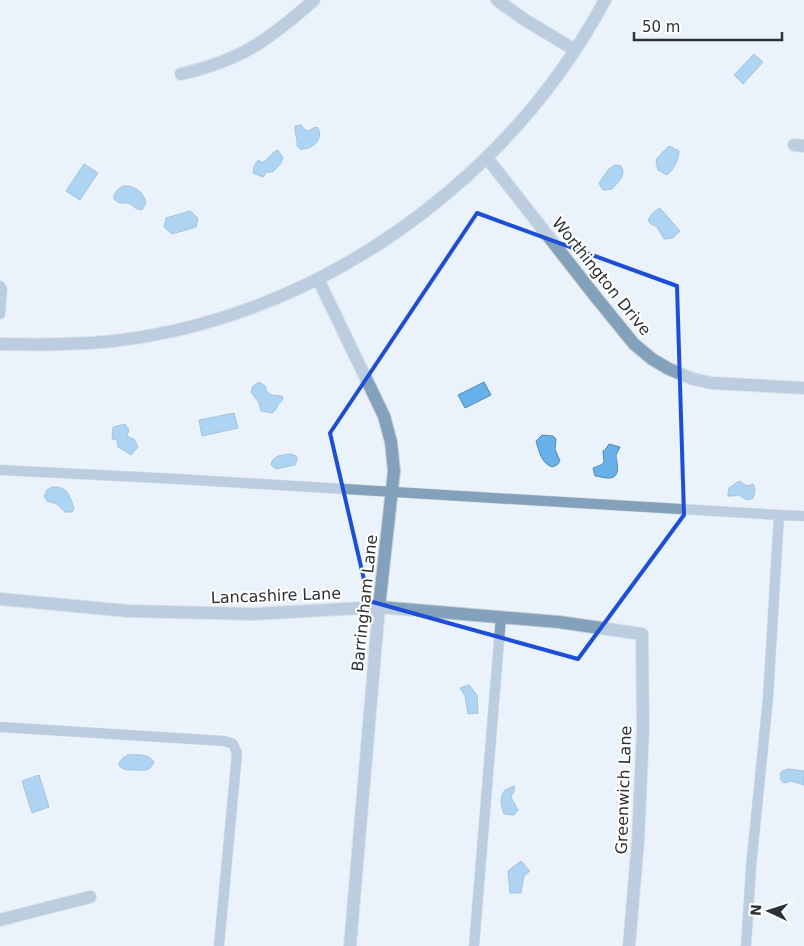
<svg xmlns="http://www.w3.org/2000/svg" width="804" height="946" font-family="'DejaVu Sans',sans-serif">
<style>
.water{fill:#67b0ea;stroke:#568ab3}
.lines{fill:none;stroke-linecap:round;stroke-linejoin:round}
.lane-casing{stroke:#c8d0d7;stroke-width:11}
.street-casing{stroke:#c8d0d7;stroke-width:14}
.lane{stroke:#83a1bb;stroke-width:10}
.street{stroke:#83a1bb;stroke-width:12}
.marked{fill:none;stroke:#1d4ed8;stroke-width:4;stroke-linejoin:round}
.labels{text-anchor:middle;stroke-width:4;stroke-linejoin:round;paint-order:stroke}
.street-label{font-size:16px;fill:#2d3134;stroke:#fff}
</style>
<rect width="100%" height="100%" fill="#eaf3fb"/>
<path class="water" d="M754 54 763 62 743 84 734 75Z
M301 125 305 130 309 131 315 127 318 128C324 140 312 150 300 149L297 146C298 138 294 134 295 126Z
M669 146 679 151C679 159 674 170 667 175L658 170 656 163 657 158Z
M278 150 283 158 281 163 273 172H267L263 177 253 173 254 166 258 160 261 162H264L274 152Z
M84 164 98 173 80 200 66 191Z
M614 165H617L621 166C627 175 618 182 612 189L605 190 602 189 599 183 608 170Z
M123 186C134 185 144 192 146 203L142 210C132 209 134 204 127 203 122 202 122 205 118 202 109 198 117 189 123 186Z
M660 208 680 231 673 238 664 239 657 227 651 224 648 220C651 215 654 211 660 208Z
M190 211 198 218 196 227 172 234 164 227 166 218Z
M259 382 265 386 267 392 271 395 282 396 283 399C281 402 279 403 278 405 276 409 276 410 272 413L261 411 259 403 251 392 253 386Z
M484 382 491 395 465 408 458 395Z
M234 413 238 428 202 436 199 420Z
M125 424 129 430 127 435 129 437 134 439 138 447 131 455 118 447 117 440 112 439 113 427Z
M542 435 553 436 556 439 555 449 560 461 557 465 552 467C541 463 539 451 536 441Z
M609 444 620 447C619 450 617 452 616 455 616 461 623 479 607 478 603 478 599 476 595 476L593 468 601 465 604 462 603 451 605 450Z
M291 454 296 456 297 460 295 465 276 469 271 465C272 455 283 455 291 454Z
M739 481 747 486 753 484C756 488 755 494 753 498 747 502 743 498 739 495L733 496H728V493L729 488Z
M52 487C68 486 69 495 74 508L72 512H65L57 504 47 501 44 496 47 490Z
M469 685 477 695 478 713 468 714 465 696 460 688Z
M128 755C138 755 148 753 154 762 149 772 145 770 136 770 132 769 128 771 124 769 113 765 122 758 128 755Z
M788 769 804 771V785L791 781 785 783C780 782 780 777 781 772Z
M39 775 49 807 32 813 22 781Z
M514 786C515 790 514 793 511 796L512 799 518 810 514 815 504 814C501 806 499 797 505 790Z
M521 861 530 871 524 876 521 893H510L508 871Z"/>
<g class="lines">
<g class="lane-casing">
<path id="lane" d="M0 286 2 289 0 314
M0 470 178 479 779 515
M0 727 224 741 233 744 237 753 219 946
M474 946 501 617
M746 946 751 867 768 698 779 515 804 516"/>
</g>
<g class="street-casing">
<path id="street" d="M497 0 525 20 575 50
M181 74C207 68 234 59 256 45 277 32 296 16 314 0
M794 145 804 146
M487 158 595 296 634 344 652 359 669 369 693 379 712 383 804 388
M318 279 384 416 391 442 394 471 379 607 350 946
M0 344C20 344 40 345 61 344 98 344 137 339 173 331 355 290 517 164 605 0
M0 599 128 611 253 614 379 607 559 622 642 634 643 729 638 841 629 946
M0 920 90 897"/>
</g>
<use href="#lane" class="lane"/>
<use href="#street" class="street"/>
</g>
<path d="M0 0H804V946H0ZM477 213 677 286 684 515 578 659 369 601 330 433Z" fill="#eaf3fb" fill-opacity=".55" fill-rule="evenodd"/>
<path class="marked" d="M477 213 677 286 684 515 578 659 369 601 330 433Z"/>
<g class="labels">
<g class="street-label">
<text transform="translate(602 276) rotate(51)" y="6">Worthington Drive</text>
<text transform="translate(276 595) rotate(-2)" y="6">Lancashire Lane</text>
<text transform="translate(364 603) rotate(-84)" y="6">Barringham Lane</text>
<text transform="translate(623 790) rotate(-88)" y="6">Greenwich Lane</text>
</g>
</g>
<g transform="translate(769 911) rotate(274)" stroke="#ffffff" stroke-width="4" paint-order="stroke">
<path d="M0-4L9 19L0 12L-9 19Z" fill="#2d3134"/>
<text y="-8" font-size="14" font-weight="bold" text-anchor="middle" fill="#2d3134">N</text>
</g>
<path d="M634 32v8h148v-8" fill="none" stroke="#2d3134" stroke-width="2.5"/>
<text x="642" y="32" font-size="15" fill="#2d3134" stroke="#ffffff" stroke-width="4" paint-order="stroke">50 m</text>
</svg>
